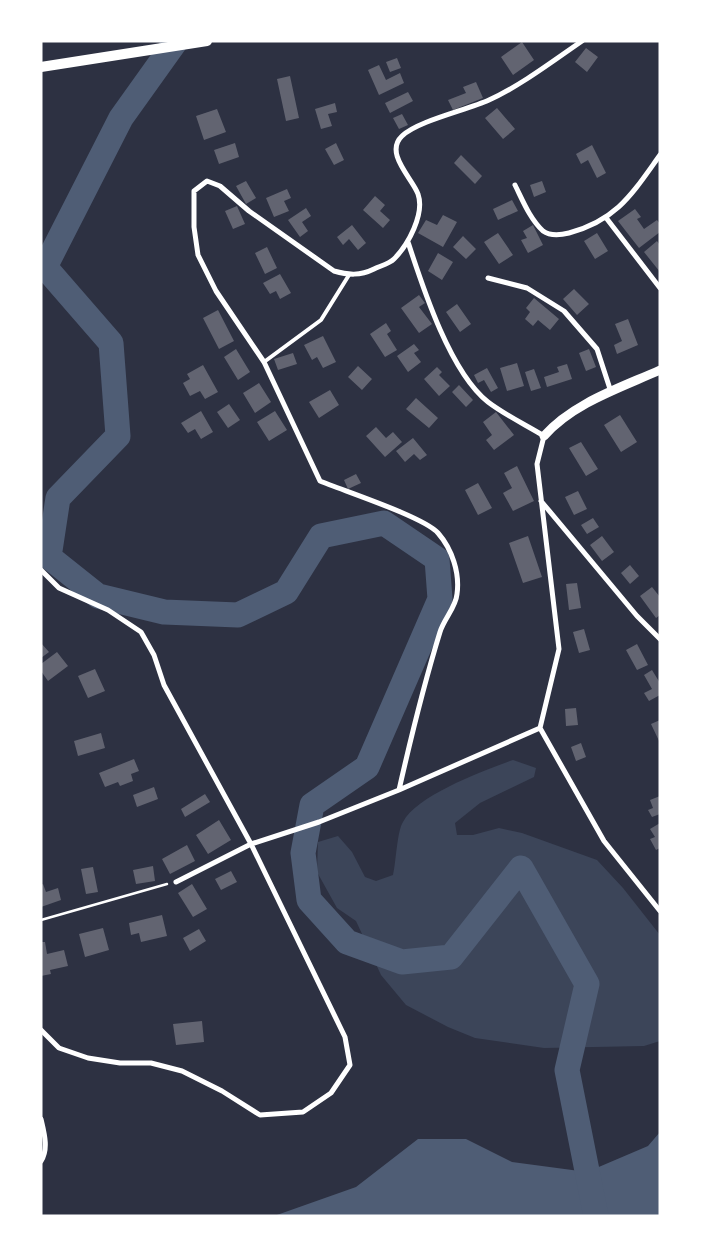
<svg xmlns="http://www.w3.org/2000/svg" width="701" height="1257" font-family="Merriweather,serif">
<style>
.green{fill:#3c4559}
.water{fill:#4f5d75}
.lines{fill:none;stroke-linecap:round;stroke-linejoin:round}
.river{stroke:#4f5d75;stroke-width:25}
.building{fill:#626471}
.path{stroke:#fff;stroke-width:2.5}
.service{stroke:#fff;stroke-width:4}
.minor{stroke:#fff;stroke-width:5}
.tertiary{stroke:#fff;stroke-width:9}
.secondary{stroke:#fff;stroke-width:10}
</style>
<rect width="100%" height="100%" fill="#2d3142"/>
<path class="green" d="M513 760 536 768 534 777 480 803 455 823 457 835H473L499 828 522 833 597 860 623 888 660 935V1041L644 1046 544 1048 475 1038 448 1027 406 1005 381 975 356 921 337 908 317 872 318 842 338 836 352 852 365 877 376 881 393 875C396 863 397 831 403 822 417 795 485 770 513 760Z"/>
<path class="water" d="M660 1132V1216H274L356 1187 418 1139H466L512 1162 587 1172 648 1146Z"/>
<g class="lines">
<path class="river" d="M176 41 121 118 45 267 111 343 118 436 58 498 49 557 98 596 164 612 238 615 286 592 321 536 384 523 437 559 440 599 367 767 312 805 303 853 309 900 347 942 402 962 451 957 521 868 587 984 567 1070 596 1216"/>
</g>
<path class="building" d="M522 42 534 60 513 75 501 57Z
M586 48 598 57 587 72 575 62Z
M397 58 401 68 390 72 386 62Z
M379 65 386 80 400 73 404 83 379 95 368 70Z
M290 76 299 118 286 121 277 79Z
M476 82 483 98 453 110 448 100 466 93 463 87Z
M408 92 413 101 390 113 385 103Z
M335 103 337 112 328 114 332 126 321 129 315 109Z
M497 108 515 129 503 139 485 118Z
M217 109 226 132 204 140 196 116Z
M402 114 408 125 399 129 393 118Z
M235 143 239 157 219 164 214 150Z
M336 143 344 160 334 165 325 149Z
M592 145 606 173 597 178 588 160 581 164 576 154Z
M461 155 482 176 475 184 454 163Z
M246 181 256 198 246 204 236 186Z
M542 181 546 192 534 197 530 185Z
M287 189 291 198 284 201 289 211 274 217 266 198Z
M375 196 385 205 380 211 390 220 383 228 363 210Z
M512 200 518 211 498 220 493 209Z
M237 206 245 224 233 229 225 211Z
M306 208 311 216 302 222 308 231 300 237 288 220Z
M635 209 641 217 637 219 644 229 657 220 660 224V232L639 248 618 221Z
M443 215 457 222 443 247 418 233 426 220 437 225Z
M352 225 366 243 358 250 349 239 343 245 337 237Z
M533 225 543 245 528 253 521 240 527 238 523 231Z
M498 233 513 255 499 264 484 242Z
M597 233 608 251 595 259 584 241Z
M463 236 476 249 466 259 453 247Z
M657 241 660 245V272L644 252Z
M267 247 277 268 265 274 255 253Z
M438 253 453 262 442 280 428 271Z
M280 274 291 293 280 299 276 291 270 294 263 283Z
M574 289 589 304 577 315 563 299Z
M419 295 425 303 419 307 432 324 419 333 401 308Z
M534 298 559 319 550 330 538 320 533 326 525 319 530 312 526 308Z
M457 304 471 324 460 332 446 312Z
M218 310 234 341 219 349 203 318Z
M628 319 638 345 617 354 614 345 622 341 615 324Z
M386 323 391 331 387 334 397 350 385 357 370 334Z
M323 336 336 362 323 368 317 357 312 360 304 345Z
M414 344 419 350 414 353 421 362 408 372 397 356Z
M236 349 250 372 238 380 224 357Z
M589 349 596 367 586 371 579 353Z
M293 353 297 364 278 370 274 359Z
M517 363 524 386 507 391 500 368Z
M567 364 572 379 547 387 544 377 559 372 557 367Z
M203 365 218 392 205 399 200 391 190 396 183 383 190 379 187 374Z
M358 366 372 379 362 390 348 377Z
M437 367 442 372 439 375 450 386 439 396 424 379Z
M487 368 498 388 491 392 484 380 478 383 474 375Z
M534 369 541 388 531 391 525 372Z
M259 383 271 402 255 413 243 393Z
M459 385 473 400 466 407 452 392Z
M330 390 339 405 319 418 309 402Z
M416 398 438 418 429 428 406 409Z
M229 404 240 420 228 428 217 412Z
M201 411 213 432 201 439 195 429 188 433 181 423Z
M275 411 287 430 269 441 257 422Z
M496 412 514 435 494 450 486 440 492 435 483 422Z
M620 415 637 442 621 452 604 425Z
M376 427 386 438 393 432 402 442 385 457 366 436Z
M413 438 427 455 420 460 414 454 405 462 396 451Z
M581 442 598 469 586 476 569 448Z
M517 466 534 501 513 511 503 493 512 488 504 473Z
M356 474 361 483 348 489 344 480Z
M478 483 492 508 478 515 465 490Z
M578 491 587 509 574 515 565 497Z
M593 518 599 527 587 534 581 525Z
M528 536 542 577 523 583 509 543Z
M602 536 614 552 602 561 590 545Z
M630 565 639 576 630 584 621 573Z
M577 583 581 608 569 610 566 584Z
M652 587 660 597V615L656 618 640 596Z
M584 629 590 650 579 653 573 632Z
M41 643 49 652 41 658Z
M637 644 648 665 637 670 626 650Z
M57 652 68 666 48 681 41 671V664Z
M95 669 105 691 88 698 78 676Z
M652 670 660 683V695L649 701 644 693 652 689 644 675Z
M576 708 578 725 566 726 565 709Z
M660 720V743L651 724Z
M101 733 105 748 78 756 74 741Z
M581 743 586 757 576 761 571 747Z
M134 759 139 771 131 774 133 781 120 786 118 782 105 787 99 773Z
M154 787 158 799 137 807 133 795Z
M205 794 210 802 185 817 181 809Z
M660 796V814L652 817 648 810 653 808 650 800Z
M219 820 231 840 208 854 196 835Z
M660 823V848L656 850 650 839 655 837 650 829Z
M187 845 195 861 170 874 162 859Z
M153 866 155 881 136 884 133 870Z
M93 867 98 892 86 894 81 869Z
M231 871 237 882 221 890 215 879Z
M43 884 46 892 58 888 61 900 41 907V885Z
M192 884 207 909 193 917 178 893Z
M162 915 167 936 141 942 139 933 131 935 129 923Z
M103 928 109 950 85 957 79 934Z
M199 929 206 941 190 951 183 938Z
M41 942H45L47 954 64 950 68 966 50 970 51 974 41 976Z
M202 1021 204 1042 176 1045 173 1024Z"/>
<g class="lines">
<path class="path" d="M41 920 167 884"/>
<path class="service" d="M264 362 321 320 349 275"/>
<path class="minor" d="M515 185C523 201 530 219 543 231 550 236 561 235 569 233 617 220 632 194 660 155
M607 219 660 288
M488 278 527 288 564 311 597 349 611 392
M541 501 637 616 660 639
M41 570 59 588 108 610 141 632 154 655 164 685 251 844 345 1037 350 1065 331 1093 303 1112 260 1115 222 1091 182 1071 151 1063H120L88 1058 59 1048 41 1030
M540 728 604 841 660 911
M399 790C411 737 424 684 440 632 444 619 456 607 457 594 460 573 452 549 438 533 424 517 344 491 320 481L264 362 216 291 198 255 194 227V191L207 181 220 186 249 211 334 271C348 275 360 276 374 269 380 266 389 264 394 259 408 245 425 214 418 194 412 178 384 153 402 136 417 121 467 110 489 100 520 86 553 61 582 41
M176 882 251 844 319 822 399 790 540 728 559 649 537 464 544 436C526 425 505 415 488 402 450 372 423 288 408 242
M41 1119C44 1132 49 1149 41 1161"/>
<path class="tertiary" d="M544 436C573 403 620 388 660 370"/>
<path class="secondary" d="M41 67 207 41"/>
</g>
<rect width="701" height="1257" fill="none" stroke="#ffffff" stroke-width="85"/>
</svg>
